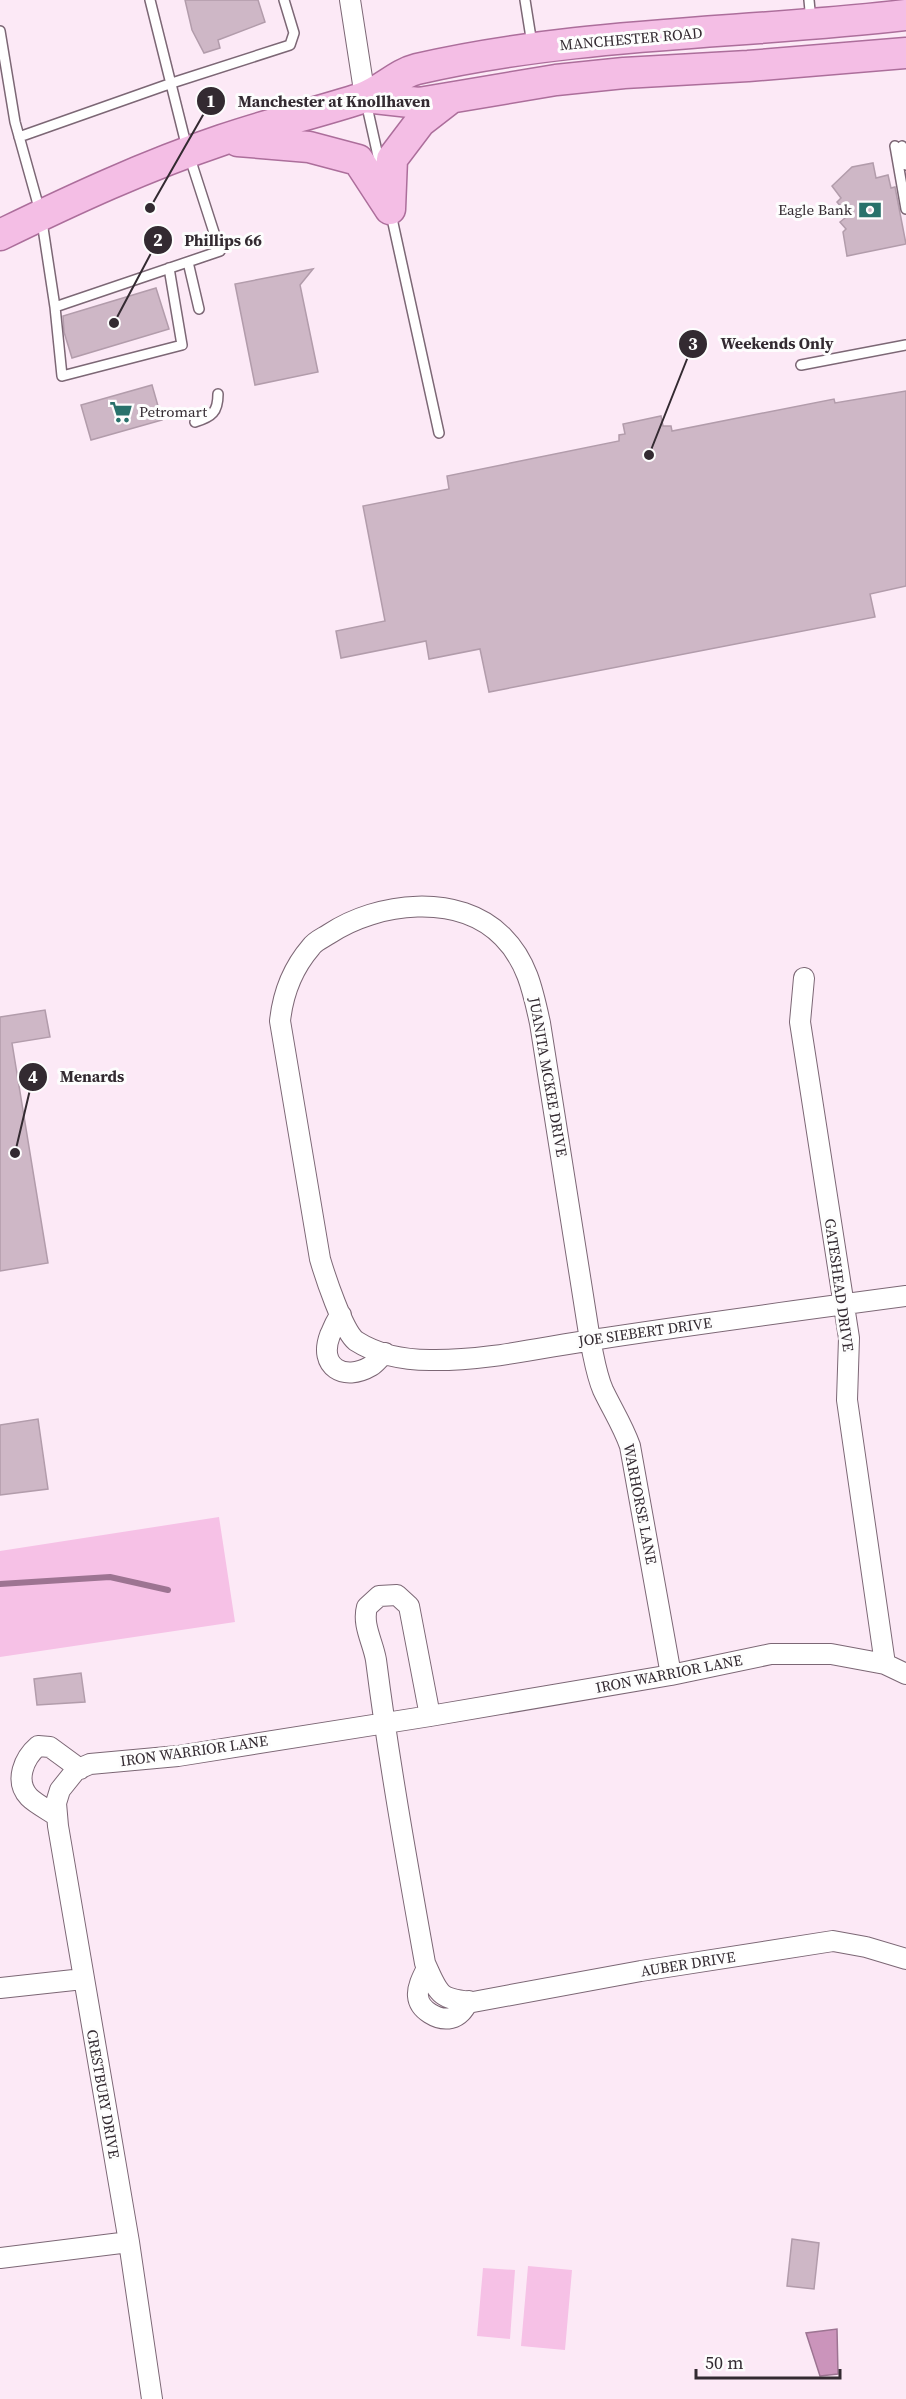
<svg xmlns="http://www.w3.org/2000/svg" width="906" height="2399" font-family="'Source Serif 4',serif">
<style>
.green{fill:#f6c1e6}
.water{fill:#cb94bb;stroke:#9d7492;stroke-width:1.5}
.lines{fill:none;stroke-linecap:round;stroke-linejoin:round}
.stream{stroke:#9d7492;stroke-width:6}
.building{fill:#ceb7c6;stroke:#b29cab;stroke-width:1.5}
.service-casing{stroke:#7c6775;stroke-width:12}
.minor-casing{stroke:#7c6775;stroke-width:22}
.primary-casing{stroke:#ac6e9b;stroke-width:33}
.service{stroke:#fff;stroke-width:9}
.minor{stroke:#fff;stroke-width:20}
.primary{stroke:#f4bee5;stroke-width:30}
.labels{text-anchor:middle;stroke-width:6;stroke-linejoin:round;paint-order:stroke}
.street-label{font-size:15px;fill:#332a31;stroke:#fdfdfd}
.poi-label{font-size:15px;fill:#332a31;stroke:#fdfdfd;text-anchor:end}
.leader{fill:none;stroke:#332a31;stroke-width:2}
.callout-dot{fill:#332a31;stroke:#fdfdfd;stroke-width:2}
.mark-label{font-size:18px;text-anchor:middle;font-weight:bold;fill:#fff}
.callout-label{font-size:16px;text-anchor:middle;font-weight:bold;fill:#332a31;stroke:#fdfdfd;stroke-width:6;stroke-linejoin:round;paint-order:stroke}
</style>
<rect width="100%" height="100%" fill="#fce9f6"/>
<path class="green" d="M219 1517 235 1622 0 1657V1551Z
M528 2266 572 2270 565 2350 521 2346Z
M483 2268 515 2270 510 2339 477 2336Z"/>
<path class="water" d="M837 2329 838 2374 820 2376 806 2333Z"/>
<g class="lines">
<path class="stream" d="M0 1584 110 1577 168 1590"/>
</g>
<path class="building" d="M185 0H258L265 22 218 40 220 48 204 53 192 30Z
M873 163 876 178 888 175 891 188 895 187 906 244 847 256 843 232 846 229 840 222 845 218 839 211 842 208 837 202 841 198 832 186 852 167Z
M313 269 300 285 318 372 255 385 235 284Z
M156 288 169 329 72 358 64 332 63 316Z
M152 385 162 420 91 440 81 405Z
M906 391V586L870 594 875 617 489 692 480 649 429 659 426 641 341 658 336 631 385 621 363 506 449 489 447 476 619 441V435L625 434 623 424 661 416 663 426H671L672 431 834 399 835 403Z
M45 1010 50 1037 12 1043 48 1263 0 1271V1017Z
M38 1419 48 1489 0 1495V1425Z
M81 1673 85 1702 37 1705 34 1679Z
M792 2239 819 2243 814 2289 787 2286Z"/>
<g class="lines">
<g class="service-casing">
<path id="service" d="M150 0 188 152 220 251 55 307 62 376 182 345 169 268
M525 0 532 44
M809 0 811 21
M0 31 15 122 41 215 55 307
M366 102 380 165
M19 137 172 83 290 45 294 33 284 0
M895 146 906 209
M902 146 906 165
M391 214 439 433
M188 262 199 309
M801 365 906 345
M195 422C212 417 218 412 218 394"/>
</g>
<g class="minor-casing">
<path id="minor" d="M350 0 365 97
M804 978 800 1022 849 1338 847 1400 885 1664
M341 1315C335 1321 334 1327 330 1335 318 1367 344 1382 371 1366 376 1363 380 1357 385 1353
M671 1675 630 1446C623 1426 612 1409 603 1390 596 1374 594 1357 590 1340L540 1023C533 991 527 961 503 937 459 892 377 902 329 934 323 938 315 941 311 947 292 969 283 993 280 1021L320 1259C325 1276 343 1331 356 1341 378 1355 405 1360 430 1360 484 1361 539 1348 592 1340 696 1324 801 1310 906 1296
M430 1716 409 1606 397 1595 379 1596 367 1607C362 1625 373 1642 376 1660 389 1762 407 1862 425 1963 439 1994 438 1999 473 2002L641 1971 833 1941 866 1947 906 1959
M57 1816C48 1810 36 1804 29 1797 14 1781 24 1758 38 1746L50 1747 80 1769
M427 1968C423 1976 417 1987 418 1996 419 2010 438 2021 451 2018 460 2016 464 2009 469 2001
M0 1988 83 1979
M0 2258 129 2242
M152 2399 129 2242 58 1826 56 1803 60 1790 76 1770 90 1764 178 1756 430 1716 671 1675 771 1654H831L885 1664 906 1674"/>
</g>
<g class="primary-casing">
<path id="primary" d="M365 97 419 103 556 80 624 73 748 66 906 53
M238 141 309 147 358 160 390 209
M390 209 392 159 420 122 451 98
M0 235C72 200 145 166 222 140 268 124 316 113 362 98 381 92 397 74 417 69 577 32 743 34 906 15"/>
</g>
<use href="#service" class="service"/>
<use href="#minor" class="minor"/>
<use href="#primary" class="primary"/>
</g>
<defs>
<g id="bank-bare" transform="scale(1.8)"><path d="M-6-4H6V4H-6ZM0-2.3a2.3 2.3 0 1 0 0 4.6a2.3 2.3 0 1 0 0-4.6Z" fill="#28716b" stroke="#fdfdfd" stroke-width="2.5" paint-order="stroke"/></g>
<g id="supermarket-bare" transform="scale(1.8)"><path d="M-6-5.5h2.5l.6 2H6L4.5 2H-2.5L-4.4-4H-6ZM-1.5 3.2a1.3 1.3 0 1 0 .1 0ZM3 3.2a1.3 1.3 0 1 0 .1 0Z" fill="#28716b" stroke="#fdfdfd" stroke-width="2.5" paint-order="stroke"/></g>
</defs>
<g fill-rule="evenodd">
<use href="#bank-bare" x="870" y="210"/>
<use href="#supermarket-bare" x="121" y="412"/>
</g>
<g class="labels">
<g class="street-label">
<text transform="translate(631 39) rotate(-5)" y="5">MANCHESTER ROAD</text>
<text transform="translate(548 1077) rotate(80)" y="5">JUANITA MCKEE DRIVE</text>
<text transform="translate(839 1285) rotate(82)" y="5">GATESHEAD DRIVE</text>
<text transform="translate(645 1332) rotate(-8)" y="5">JOE SIEBERT DRIVE</text>
<text transform="translate(640 1504) rotate(79)" y="5">WARHORSE LANE</text>
<text transform="translate(669 1674) rotate(-11)" y="5">IRON WARRIOR LANE</text>
<text transform="translate(194 1751) rotate(-8)" y="5">IRON WARRIOR LANE</text>
<text transform="translate(688 1964) rotate(-9)" y="5">AUBER DRIVE</text>
<text transform="translate(103 2094) rotate(80)" y="5">CRESTBURY DRIVE</text>
</g>
<g class="poi-label">
<text x="852" y="215">Eagle Bank</text>
<text x="139" y="417" text-anchor="start">Petromart</text>
</g>
</g>
<path class="leader" d="M150 208L211 101M114 323L158 240M649 455L693 344M15 1153L33 1077"/>
<g class="callout-dot">
<circle cx="150" cy="208" r="6"/>
<circle cx="114" cy="323" r="6"/>
<circle cx="649" cy="455" r="6"/>
<circle cx="15" cy="1153" r="6"/>
<circle cx="211" cy="101" r="15"/>
<circle cx="158" cy="240" r="15"/>
<circle cx="693" cy="344" r="15"/>
<circle cx="33" cy="1077" r="15"/>
</g>
<g class="mark-label">
<text x="211" y="107">1</text>
<text x="158" y="246">2</text>
<text x="693" y="350">3</text>
<text x="33" y="1083">4</text>
</g>
<g class="callout-label">
<text x="334" y="107">Manchester at Knollhaven</text>
<text x="223" y="246">Phillips 66</text>
<text x="777" y="349">Weekends Only</text>
<text x="92" y="1082">Menards</text>
</g>
<path d="M696 2369v9h144v-9" fill="none" stroke="#332a31" stroke-width="3"/>
<text x="705" y="2369" font-size="18" fill="#332a31" stroke="#fdfdfd" stroke-width="4.5" paint-order="stroke">50 m</text>
</svg>
